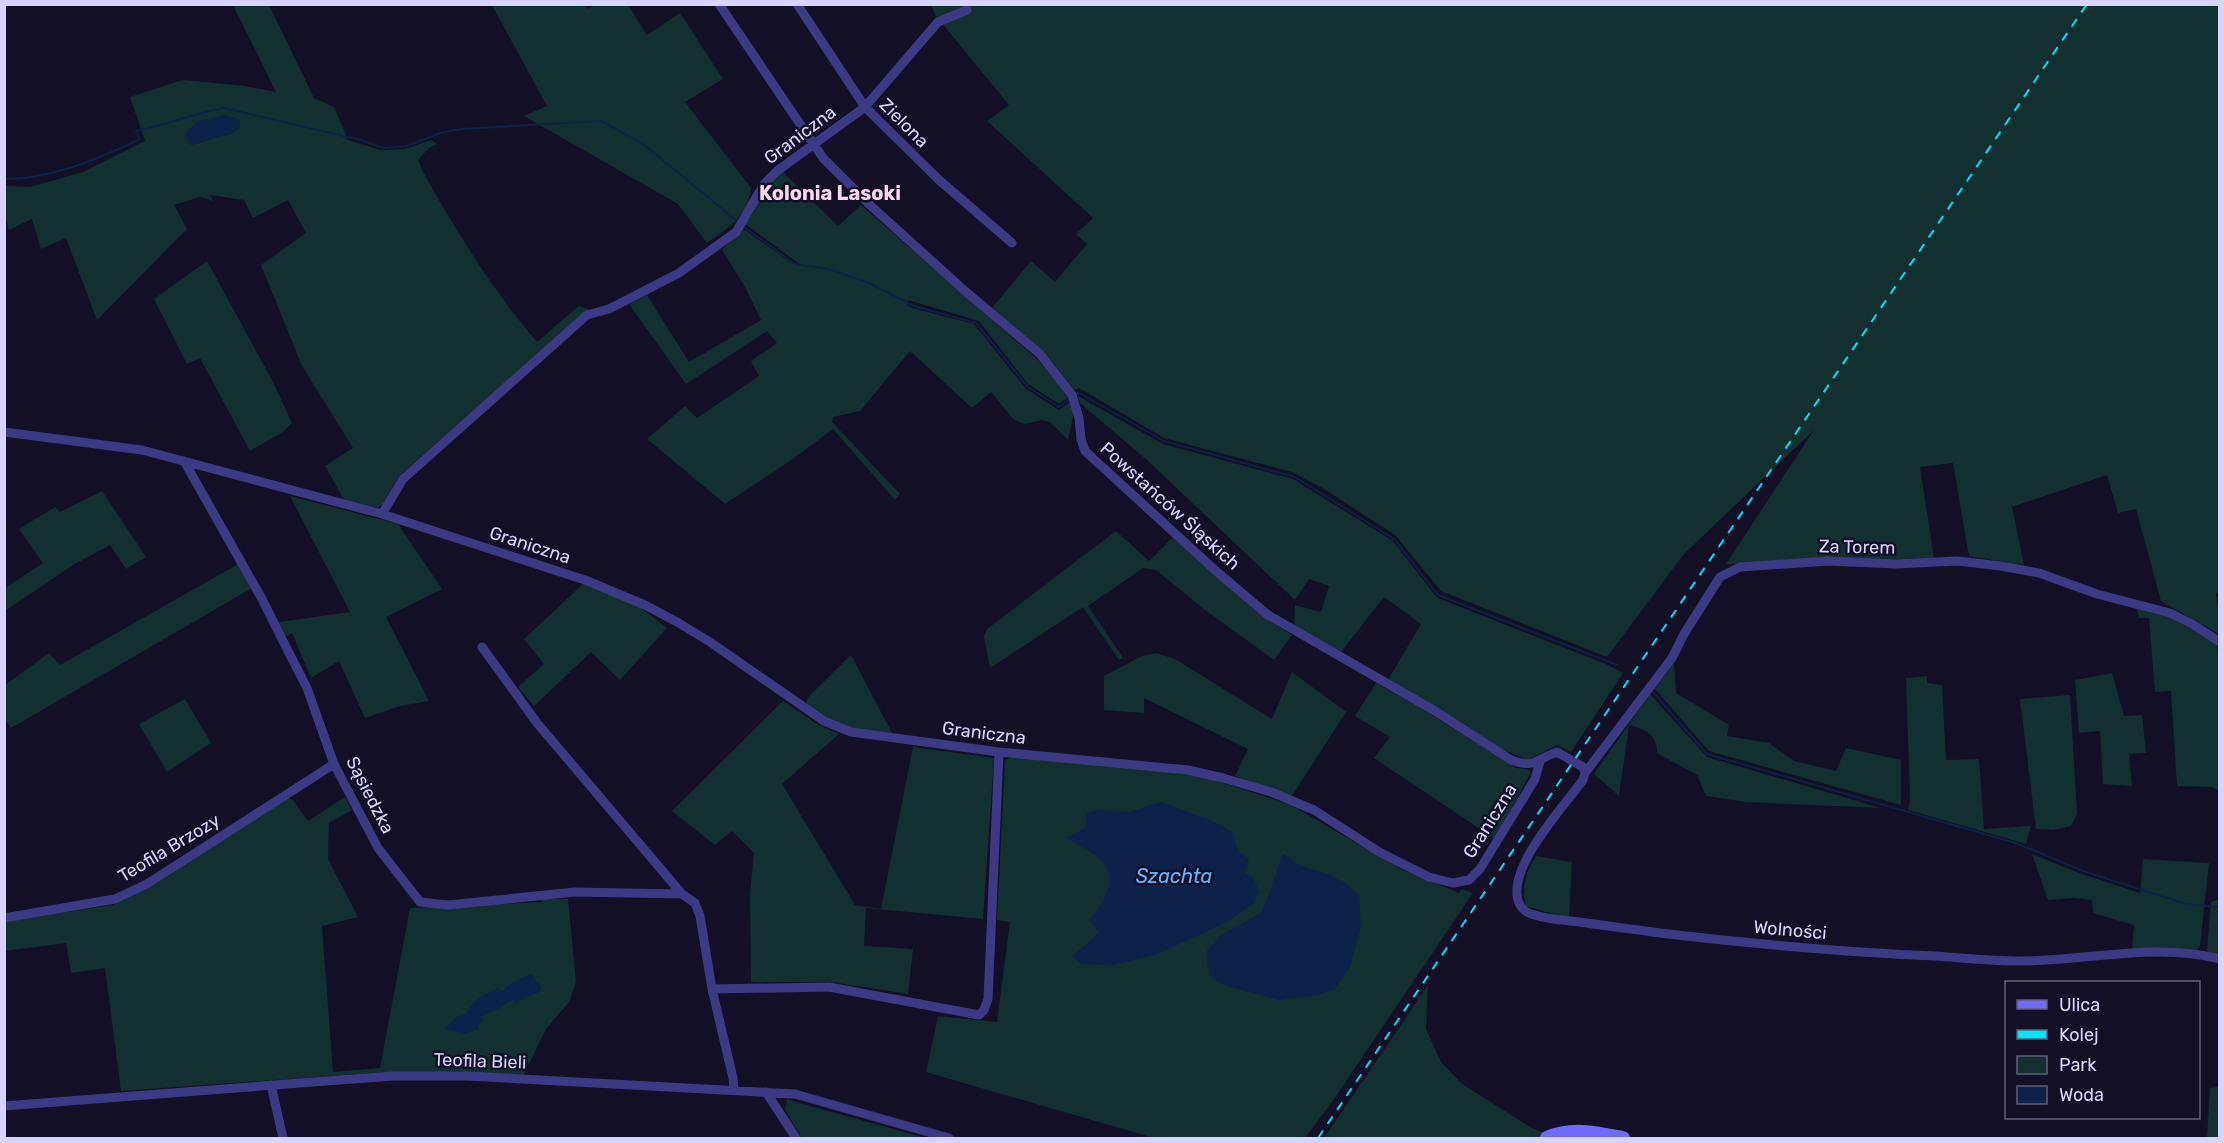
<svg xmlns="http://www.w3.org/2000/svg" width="2224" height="1143" font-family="Rubik,sans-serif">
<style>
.green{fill:#12302f;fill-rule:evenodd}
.water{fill:#0c2248}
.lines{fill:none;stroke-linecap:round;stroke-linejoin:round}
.stream{stroke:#0c2248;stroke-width:2}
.street{stroke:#3d3a85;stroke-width:9}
.secondary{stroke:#6f6bff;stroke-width:14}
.rail{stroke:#00e5ff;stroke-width:2;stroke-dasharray:9 8;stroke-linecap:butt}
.labels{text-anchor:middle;stroke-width:5;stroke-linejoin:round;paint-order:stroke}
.street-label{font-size:18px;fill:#d9d4ff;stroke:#130f26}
.neighbourhood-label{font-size:20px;font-weight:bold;fill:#ffd6f0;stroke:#130f26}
.water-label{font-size:20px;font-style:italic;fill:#62b6ff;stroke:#130f26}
</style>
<rect width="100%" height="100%" fill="#130f26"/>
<path class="green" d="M584 4 587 9 595 5H628L647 35 680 13 723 79 685 102 751 188C748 215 728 229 707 243L678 204 524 116 547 106 492 5Z
M233 5H269L314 98 334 107 348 140 380 150 405 149 431 140 437 144 429 148 418 160 422 170C455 230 492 289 537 342L579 306 589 310 410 466 399 476 382 505 378 508 349 502 343 498 325 466 353 448 302 366 261 265 306 233 288 200 253 218 244 200 210 195 213 201 200 197 174 205 187 229 97 320 66 238 41 249 32 219 9 230 5 216V186L30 187 83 172 145 141 130 97 183 80 245 86 276 92ZM198 121 240 127 232 133 191 145 186 134Z
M931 5H2219L2220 592 2216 593 2219 613V634L2161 601 2136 509 2118 513 2107 475 2012 507 2024 565 1969 556 1953 463 1920 467 1934 558 1726 564 1814 430 1683 555 1607 657 1441 591 1395 535 1324 489 1292 472 1164 438 1079 388 1074 390 1050 359 992 308 1031 261 1055 282 1087 244 1076 234 1093 218 987 121 1009 105 936 16Z
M781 170 838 226 861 205 1037 359 1058 383 1068 398 1059 404 1028 384 979 321 908 300 907 305 912 308 974 324 1026 389 1059 410 1070 402 1074 412 1068 440 1050 422 1042 420 1025 424 1014 420 991 392 972 408 910 351 860 411 833 417 832 422 900 494 895 500 833 429 787 463 725 504 647 439 685 406 697 418 759 376 751 361 777 343 767 331 686 384 629 304 647 295 689 362 761 320 745 287 722 250 742 228 793 264 798 263 744 223 766 185Z
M207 261 273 382 292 423 283 432 250 451 200 358 187 364 154 299Z
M1078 396 1163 444 1293 479 1393 541 1435 595 1440 599 1606 664 1623 673 1571 752 1558 745 1527 760 1499 748 1388 680 1421 624 1384 597 1341 652 1294 627 1295 605 1321 612 1329 586 1309 579 1295 600 1147 460 1080 403Z
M102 491 146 557 126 569 110 545 73 565 5 611V588L43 563 19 529 55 507 60 512Z
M290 496 398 524 442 589 386 617 429 701 400 706 365 718 339 661 311 678 292 633 285 637 279 622 350 612Z
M1116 531 1149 561 1173 537 1270 621 1292 635 1274 660 1205 610 1156 570 1143 568 1088 606 1123 658 1119 660 1083 607 990 668 984 637 987 629Z
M240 563 252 588 11 728 5 720V685L49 653 60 665Z
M583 584 637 605 667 628 620 680 591 652 534 706 518 687 544 664 524 639Z
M2137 609 2168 617 2217 643 2220 673 2219 790 2211 787 2177 786 2171 691 2155 692 2149 618H2139Z
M1156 653 1175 659 1272 719 1292 672 1346 712 1292 796 1235 776 1248 749 1144 698V713L1104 710V676L1142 656Z
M851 655 892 733 846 728 809 708 806 702 809 696Z
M1674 663 1676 693 1729 725 1727 736 1769 743 1794 761 1836 771 1846 748 1901 760V805L1709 751 1655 689Z
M2112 673 2124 716 2142 715 2146 753 2129 754 2132 786 2103 784 2100 731 2079 733 2075 680Z
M1927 676V683L1942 685 1946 760 1979 759 1984 829 2031 826 2026 844 1908 810 1910 800 1906 678Z
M1376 683 1424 710 1516 768 1527 769 1531 772 1495 839 1374 758 1390 737 1355 716Z
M1650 694 1707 757 1881 808 1747 802 1706 796 1697 775 1657 753C1658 736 1644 728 1629 725L1619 796 1594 774Z
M2070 695 2077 814 2071 826 2053 830 2036 829 2020 699Z
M185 699 211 743 167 772 139 724Z
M783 701 817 724 839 734 782 784 855 905 881 909 913 747 994 758 983 919 866 908 864 946 913 949 908 994 831 982H751L750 893 754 853 732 831 715 845 672 811Z
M1013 757 1195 774 1291 805 1401 869 1459 893 1462 889 1473 893 1332 1102 1305 1138H1154L926 1072 938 1016 997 1022 1010 922 997 920 1005 760Z
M345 797 352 810 329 823 328 859 358 917 322 926 333 1072 380 1068 410 908 542 902V899H568L576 982 569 1002 546 1029 523 1076 386 1072 121 1091 105 968 71 973 66 943 5 951V922L112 905 151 887 288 798 293 800 308 821Z
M2032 854 2079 873 2140 893 2143 859 2209 863 2200 946 2197 950 2132 949 2134 925 2093 913 2092 900 2074 898 2048 900Z
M1536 856 1572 862 1569 919 1526 906C1521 888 1526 871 1536 856Z
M2219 899V955L2207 951 2211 902Z
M1428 985 1426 1029 1441 1062 1462 1084 1532 1128 1547 1134 1539 1138H1324Z
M2219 1087V1138H2207L2210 1088Z
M787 1099 799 1103 926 1138H802L785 1110Z"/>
<path class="water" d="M224 115 239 119 240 127 232 133 191 145 185 134 198 121Z
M1161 802 1215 822 1232 832 1238 851 1249 859 1245 873 1252 877 1260 891 1253 904 1227 922 1155 955 1112 965 1081 964 1072 956 1099 933 1090 920C1103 903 1118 882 1102 861 1098 855 1075 843 1067 838L1087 827 1085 813 1099 810 1129 812Z
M1284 854 1301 866 1328 874 1348 885 1359 895 1361 927 1350 967 1335 989 1319 995 1279 1000 1223 985 1209 975 1206 952 1221 935 1261 913 1271 889 1281 858Z
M532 974 535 981 540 984 541 989 538 993 526 997 516 1004 513 1000C504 1003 503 1007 496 1010 491 1013 488 1012 483 1017V1022H479L478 1029 463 1035 456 1031 444 1029 456 1017 466 1014C470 1002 487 993 498 988L502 991 513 982Z"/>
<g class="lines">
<path class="stream" d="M4 179C51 179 99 159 140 139L136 131C166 125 194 113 224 108L361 140 383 148 407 146 440 133 461 129 601 121 643 144 737 221
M744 227 795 264 829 269 869 283 914 306 976 323 1028 387 1059 407 1068 400
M1075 395 1079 393 1164 441 1295 477 1394 539 1438 595 1617 665
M1652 691 1707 754 2016 843 2083 871 2186 904 2220 907"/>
<path class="street" d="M719 4 823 158 871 206 965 291 1040 354 1072 395 1079 418 1081 439 1085 451 1216 571 1268 615 1435 711 1511 760C1534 769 1537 759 1557 752L1583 767 1585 773 1583 780C1565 805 1502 872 1520 905 1523 910 1529 914 1535 915 1549 920 1565 920 1579 922 1606 926 1633 929 1660 933 1752 944 1843 952 1935 956 1964 958 1993 961 2021 961 2086 961 2156 942 2220 959
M797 4 865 107 938 179 1012 243
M4 432 142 450 382 514 585 580 645 605 677 622 710 642 824 721 851 732 999 752 1188 770 1223 778 1271 792 1314 810 1381 853 1429 877 1453 883 1469 880 1480 869 1535 779 1540 761
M184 461 262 599 286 647 307 688 334 764 378 848 420 902 448 905 575 892 682 894
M382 514 403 479 587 315 609 309 679 273 736 232 764 184 777 171 865 107 938 22 967 10
M482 647 537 723 682 894 695 903 700 916 712 989 733 1078 734 1090
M1585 773 1672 658 1684 634 1720 577 1740 567 1829 561 1896 564 1957 561 2001 566 2039 573 2097 594 2170 613 2192 624 2220 642
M4 918 115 899 147 884 334 764
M712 989 829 987 979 1015 984 1010 988 999 999 752
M271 1085 283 1138
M766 1092 796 1138
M4 1106 326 1081 394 1076H467L795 1094 949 1138"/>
<path class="secondary" d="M1547 1138C1572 1127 1597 1133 1623 1138"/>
<path class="rail" d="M1318 1138 2087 4"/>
</g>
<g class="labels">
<g class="street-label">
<text transform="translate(904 123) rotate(45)" y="6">Zielona</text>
<text transform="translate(800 135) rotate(-37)" y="6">Graniczna</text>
<text transform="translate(1170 506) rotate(42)" y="6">Powstańców Śląskich</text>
<text transform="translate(530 545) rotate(18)" y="6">Graniczna</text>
<text transform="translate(1857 547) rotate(1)" y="6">Za Torem</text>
<text transform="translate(984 733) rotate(7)" y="6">Graniczna</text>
<text transform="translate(370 795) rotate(63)" y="6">Sąsiedzka</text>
<text transform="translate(1490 821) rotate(-58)" y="6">Graniczna</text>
<text transform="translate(169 848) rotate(-31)" y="6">Teofila Brzozy</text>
<text transform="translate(1790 930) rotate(5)" y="6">Wolności</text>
<text transform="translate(480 1061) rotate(2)" y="6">Teofila Bieli</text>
</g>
<g class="neighbourhood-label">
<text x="830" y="200">Kolonia Lasoki</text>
</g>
<g class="water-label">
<text x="1174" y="883">Szachta</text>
</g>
</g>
<rect width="2224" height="1143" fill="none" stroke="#d9d4ff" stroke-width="12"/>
<rect x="2005" y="981" width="195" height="138" fill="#130f26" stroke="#625e7d" stroke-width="1.5"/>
<rect x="2017" y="1000" width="30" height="9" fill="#6f6bff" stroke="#625e7d" stroke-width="1.5"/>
<text x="2059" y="1011" font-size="18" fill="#d9d4ff">Ulica</text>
<rect x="2017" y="1030" width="30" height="9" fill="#00e5ff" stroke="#625e7d" stroke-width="1.5"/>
<text x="2059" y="1041" font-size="18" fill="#d9d4ff">Kolej</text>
<rect x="2017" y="1056" width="30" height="18" fill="#12302f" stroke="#625e7d" stroke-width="1.5"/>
<text x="2059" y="1071" font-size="18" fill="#d9d4ff">Park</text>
<rect x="2017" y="1086" width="30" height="18" fill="#0c2248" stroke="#625e7d" stroke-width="1.5"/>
<text x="2059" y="1101" font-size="18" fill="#d9d4ff">Woda</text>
</svg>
